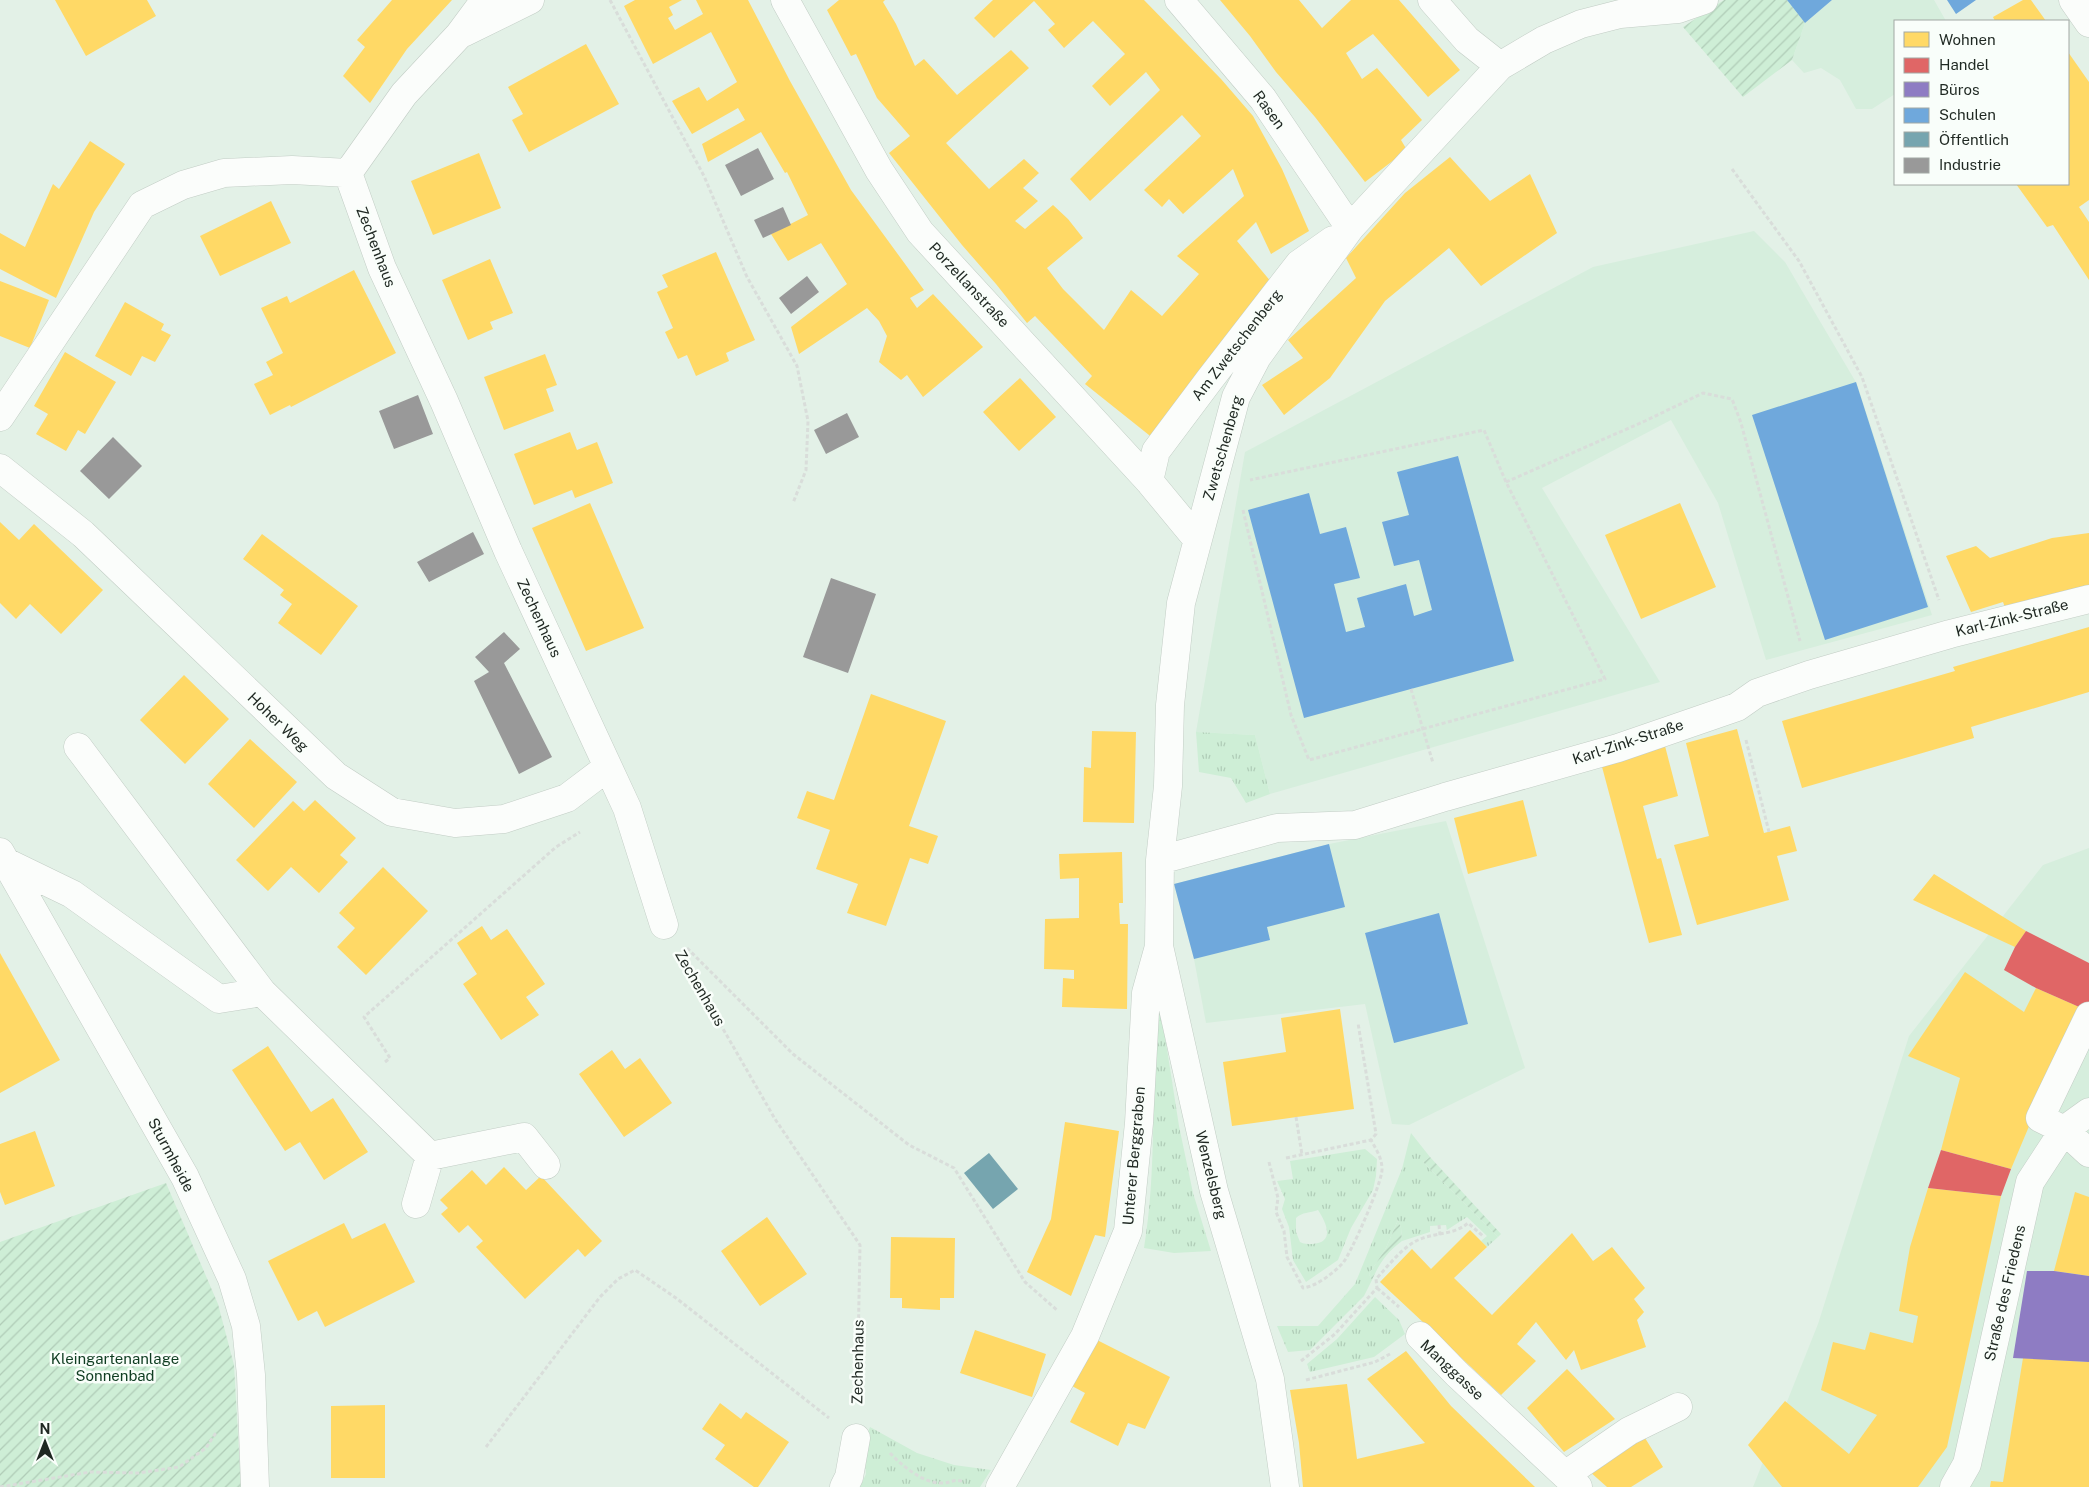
<svg xmlns="http://www.w3.org/2000/svg" width="2089" height="1487" font-family="'Public Sans',sans-serif">
<style>
.built{fill:#d6eedd}
.grass{fill:url(#grass-tufts);fill-rule:evenodd}
.garden{fill:url(#garden-furrows)}
.homes{fill:#ffd966}
.shops{fill:#e06666}
.offices{fill:#8e7cc3}
.schools{fill:#6fa8dc}
.public{fill:#76a5af}
.industry{fill:#999}
.lines{fill:none;stroke-linecap:round;stroke-linejoin:round}
.minor-casing{stroke:#c2cdc5;stroke-width:29}
.path{stroke:#d9ddda;stroke-width:3;stroke-dasharray:4 2.5;stroke-linecap:butt}
.minor{stroke:#fbfdfb;stroke-width:28}
.labels{text-anchor:middle;stroke-width:5;stroke-linejoin:round;paint-order:stroke}
.street-label{font-size:15px;fill:#1f2822;stroke:#f9fefa}
.park-label{font-size:15px;fill:#103d22;stroke:#f9fefa}
</style>
<defs>
<pattern id="grass-tufts" width="24" height="20" patternUnits="userSpaceOnUse" patternTransform="scale(1.25)"><rect width="24" height="20" fill="#ceeed6"/><path d="M3 7l-1-3M5 7V3M7 7l1-3M15 17l-1-3M17 17v-4M19 17l1-3" fill="none" stroke="#b0ccb7"/></pattern>
<pattern id="garden-furrows" width="10" height="10" patternUnits="userSpaceOnUse" patternTransform="scale(1.25)"><rect width="10" height="10" fill="#ceeed6"/><path d="M-1 1l2-2M0 10L10 0M9 11l2-2" fill="none" stroke="#b0ccb7"/></pattern>
</defs>
<rect width="100%" height="100%" fill="#e3f1e7"/>
<path class="built" d="M1832 0H1934L1946 21H1895V94L1872 109H1856L1840 80 1821 68 1804 73 1792 60 1805 23Z
M1754 231 1785 262 1857 384 1932 615 1766 660 1718 503 1671 420 1542 488 1660 682 1270 794 1255 735 1196 732 1245 452 1593 267Z
M1446 821 1525 1068 1409 1125 1392 1124 1365 1004 1206 1023 1194 959 1174 884 1329 844Z
M2089 848V1487H1753L1818 1324 1909 1036 2043 865Z"/>
<path class="grass" d="M1196 732 1255 735 1270 794 1246 803 1231 778 1199 772Z
M1159 998 1179 1126 1193 1193 1211 1251 1174 1253 1144 1248C1158 1165 1150 1081 1159 998Z
M1411 1133 1430 1157 1423 1162 1498 1237 1487 1247 1481 1241 1487 1236 1467 1217 1447 1230 1446 1225 1430 1226V1232L1402 1241 1401 1228 1398 1220 1386 1248 1369 1274 1372 1280 1364 1296 1310 1350 1288 1352 1277 1326H1318L1355 1284 1402 1169Z
M1365 1149 1377 1159 1376 1176 1373 1190 1351 1228 1338 1260 1306 1282 1293 1260 1289 1227 1282 1209 1285 1199 1277 1181 1293 1179 1290 1161ZM1318 1210C1326 1222 1336 1243 1312 1244 1307 1244 1304 1244 1300 1242L1296 1232V1218C1302 1212 1310 1213 1318 1210Z
M1375 1297 1399 1320 1405 1334 1374 1357 1310 1372 1307 1364 1337 1339Z
M870 1427 917 1453 954 1465 991 1470 980 1487H860L866 1474 863 1445Z"/>
<path class="garden" d="M1724 0H1787L1805 23 1792 60 1743 97 1683 27Z
M1430 1157 1501 1234 1498 1237 1423 1162Z
M166 1183 218 1304 234 1365 241 1487H0V1242Z
M1398 1220 1401 1228 1402 1241C1387 1252 1379 1264 1372 1280L1369 1274 1386 1248Z"/>
<path class="homes" d="M55 0H147L156 16 86 56Z
M392 0H452L407 49 370 103 343 76 365 47 357 40Z
M635 0H682L669 7 673 15 668 18 675 30 703 14 696 0H748L790 81 851 190 924 290 910 298 917 308 933 294 983 347 923 397 907 375 901 380 879 362 887 336 879 321 867 308 799 354 791 327 847 284 821 243 788 261 771 234 808 215 787 172 785 173 761 132 708 162 702 144 745 120 738 108 692 134 672 101 699 87 707 101 737 82 711 32 653 64 624 6Z
M839 0H885L883 2 896 24 915 66 924 59 957 95 1011 50 1029 68 946 143 989 189 1024 159 1039 173 1023 188 1038 201 1015 221 1025 229 1053 205 1068 219 1083 238 1047 268 1063 289 1104 330 1131 290 1162 316 1199 274 1177 256 1244 196 1233 169 1183 214 1169 199 1162 207 1144 190 1201 136 1182 115 1090 201 1070 179 1160 90 1146 72 1110 106 1092 86 1125 54 1093 21 1064 48 1048 30 1055 24 1034 1 994 38 974 18 993 0H1144L1221 79 1253 116 1282 169 1309 231 1271 254 1256 222 1237 241 1272 283 1154 439 1085 384 1092 376 1035 316 1027 323 996 284 962 245 889 153 910 136 877 98 856 54 851 56 827 10Z
M1220 0H1299L1322 28 1351 0H1399L1460 70 1428 97 1373 34 1346 53 1362 79 1377 68 1422 120 1401 140 1407 150 1365 182 1315 117 1276 72 1250 36Z
M2023 0H2031L2046 21H1995L1993 17Z
M586 44 619 104 529 152 512 120 523 114 508 87Z
M2068 52 2089 82V200L2079 207 2089 222V280L2053 225 2047 227 2016 184H2068Z
M90 141 125 164 94 212 56 298 0 269V233L25 247 53 184 59 189Z
M479 153 501 208 433 235 411 181Z
M1450 157 1490 201 1530 174 1557 233 1481 286 1449 248 1385 301 1330 378 1284 415 1262 385 1303 358 1288 340 1356 278 1346 258 1405 193Z
M271 201 291 243 220 276 200 236Z
M716 252 755 340 726 353 729 361 696 376 687 355 678 359 665 332 673 328 657 292 668 287 662 275Z
M490 259 513 313 490 322 493 329 468 340 442 280Z
M354 270 396 353 291 407 290 405 270 415 254 384 273 375 266 362 283 353 261 308 287 296 290 303Z
M0 281 49 300 30 348 0 336Z
M125 302 164 324 161 330 171 335 155 362 142 356 131 376 95 356Z
M65 352 116 382 85 434 78 430 66 451 36 434 48 414 34 406Z
M545 354 557 385 546 389 554 411 504 430 484 377Z
M1020 378 1056 417 1019 451 983 412Z
M570 432 577 450 597 442 613 483 575 498 572 490 534 505 514 454Z
M590 503 644 628 586 651 532 528Z
M1680 503 1716 587 1641 619 1605 535Z
M0 522 19 540 34 524 103 590 61 634 30 604 16 619 0 603Z
M2089 533V586L2006 610 2003 602 1971 612 1946 556 1976 546 1990 558 2052 538Z
M262 534 358 606 321 655 278 623 292 604 280 595 284 590 243 559Z
M2089 627V692L1971 727 1974 738 1802 788 1782 721 1955 671 1953 667Z
M184 675 229 719 185 764 140 720Z
M871 694 946 721 909 826 938 836 928 864 910 858 886 926 847 913 858 884 816 869 830 830 797 818 807 791 834 800Z
M1737 729 1764 833 1790 826 1797 851 1777 856 1789 900 1697 925 1674 845 1709 836 1686 743Z
M1092 731 1136 732 1134 823 1083 822 1084 767 1091 768Z
M250 739 297 782 254 828 208 784Z
M1665 746 1678 796 1643 806 1657 859 1661 858 1682 935 1649 943 1601 763Z
M315 800 356 838 340 855 348 862 319 893 291 867 268 891 236 860 293 801 304 811Z
M1523 800 1537 856 1468 874 1454 818Z
M1122 852 1123 903H1119L1120 924H1128L1127 1009 1062 1007 1063 978 1074 979V970L1044 969 1045 919 1079 918V878L1060 879 1059 854Z
M383 867 428 911 366 975 337 947 355 928 339 913Z
M1934 874 2026 931 2015 947 1913 900Z
M482 926 491 940 507 929 545 984 526 997 539 1015 501 1040 463 984 477 974 457 943Z
M0 953 60 1060 0 1093Z
M1965 972 2024 1012 2036 988 2086 1010 2030 1124 2011 1169 1941 1150 1960 1078 1908 1056Z
M1340 1009 1354 1109 1232 1126 1223 1062 1286 1052 1281 1018Z
M268 1046 311 1112 333 1098 368 1152 324 1180 300 1142 285 1151 232 1070Z
M612 1050 625 1069 640 1058 672 1103 624 1137 579 1074Z
M1065 1122 1119 1131 1105 1237 1095 1235 1071 1296 1027 1272 1051 1219Z
M35 1131 55 1186 5 1205 0 1192V1144Z
M504 1167 526 1190 541 1176 602 1241 585 1257 578 1249 525 1299 476 1247 483 1241 468 1225 459 1233 441 1214 448 1208 440 1200 472 1170 486 1185Z
M1928 1188 2001 1196 1947 1447 1918 1487H1782L1748 1445 1785 1401 1849 1454 1877 1415 1821 1390 1833 1342 1865 1350 1870 1332 1913 1343 1918 1316 1899 1311 1910 1247Z
M2075 1192 2089 1197V1276L2054 1271Z
M767 1217 807 1274 760 1306 721 1251Z
M344 1223 352 1239 385 1223 415 1282 325 1327 317 1311 298 1321 268 1261Z
M1470 1230 1487 1247 1454 1278 1492 1315 1572 1233 1593 1261 1612 1247 1645 1288 1634 1299 1644 1312 1637 1320 1646 1347 1581 1370 1574 1350 1566 1360 1536 1322 1517 1344 1536 1361 1501 1395 1380 1282 1412 1249 1431 1269Z
M891 1237 955 1238 954 1298H940V1310L902 1308V1298H890Z
M975 1330 1046 1354 1032 1397 960 1373Z
M1097 1340 1170 1377 1145 1429 1128 1423 1118 1446 1070 1422 1085 1393 1072 1386Z
M1406 1351 1451 1406 1535 1487H1303L1299 1443 1290 1390 1347 1384 1357 1459 1425 1443 1367 1379Z
M2023 1358 2089 1362V1487H1990L1991 1481 2003 1482Z
M1567 1369 1615 1419 1564 1452 1527 1408Z
M720 1403 741 1419 746 1412 789 1442 758 1487H754L715 1459 725 1445 702 1429Z
M385 1405V1478H331V1406Z
M1645 1438 1663 1467 1631 1487H1607L1589 1471Z"/>
<path class="shops" d="M2026 931 2089 963V1003L2086 1010 2036 988 2004 970 2015 947Z
M1941 1150 2011 1169 2001 1196 1928 1188Z"/>
<path class="offices" d="M2027 1271H2054L2089 1276V1362L2013 1358Z"/>
<path class="schools" d="M1787 0H1832L1805 23Z
M1947 0H1976L1956 14Z
M1856 382 1928 607 1825 640 1752 415Z
M1458 456 1514 661 1304 718 1248 510 1309 493 1320 534 1346 527 1360 578 1334 584 1346 632 1365 627 1357 598 1406 584 1414 616 1432 610 1419 560 1394 566 1382 522 1409 515 1397 472Z
M1329 844 1345 907 1267 927 1270 940 1194 959 1174 884Z
M1439 913 1468 1024 1394 1043 1365 933Z"/>
<path class="public" d="M989 1153 1018 1189 993 1209 964 1173Z"/>
<path class="industry" d="M758 148 774 179 741 196 725 165Z
M783 207 791 225 763 238 754 220Z
M807 276 819 292 791 314 779 298Z
M418 395 433 434 394 449 379 411Z
M847 413 859 437 826 454 814 430Z
M113 437 142 466 109 499 80 471Z
M473 532 484 554 429 582 417 562Z
M831 578 876 594 848 673 803 657Z
M504 632 520 649 504 663 552 757 519 774 474 681 489 672 475 657Z"/>
<g class="lines">
<g class="minor-casing">
<path id="minor" d="M785 0 879 170 920 232 1149 481 1197 539
M1179 0 1263 99 1350 228
M1432 0 1467 40 1500 66
M2073 0 2089 23
M463 33 530 0
M348 173 382 268 444 401 508 551 627 808 664 925
M348 173 404 94 459 35 485 0
M0 417 142 205 183 185 224 173 292 170 348 173
M0 468 83 534 336 776 392 812 455 823 504 819 567 798 608 767
M1149 481 1156 451 1210 379 1299 264 1333 240
M78 747 262 992 430 1156 524 1137 546 1165
M0 852 185 1177 232 1279 246 1326 251 1375 255 1487
M1160 860 1277 828 1355 825 1445 797 1618 748 1737 707 1757 693 1809 675 1950 634 2089 599
M6 862 72 894 219 999 262 992
M2089 1016 2040 1118 2064 1130 2089 1153
M416 1204 430 1156
M1420 1336 1457 1374 1578 1487
M1565 1475 1629 1431 1678 1407
M844 1487 849 1477 856 1438
M1000 1487 1085 1336 1128 1231 1139 1123 1146 993 1158 950
M1285 1487 1270 1379 1214 1191 1159 946 1160 860 1168 786 1170 705 1181 603 1236 397 1257 357 1350 228 1500 66 1544 40 1581 24 1620 14 1678 9 1704 0
M1954 1487 1967 1464 2030 1182 2064 1130 2089 1112"/>
</g>
<path class="path" d="M610 0 704 176 747 277 797 366 808 421 806 470 793 503
M1732 169 1799 261 1862 377 1939 600
M1506 482 1645 421 1703 393 1732 399 1741 423 1800 641
M1243 510 1291 715 1309 760 1605 679 1506 482 1484 430 1250 480
M1411 689 1433 763
M1746 740 1769 832
M687 948 793 1054 909 1145 954 1168 1025 1282 1058 1311
M681 956 775 1119 860 1245 857 1404
M385 1062 390 1058 364 1017 556 847 580 832
M1296 1117 1302 1155
M1286 1158 1371 1140 1376 1134 1358 1023
M1269 1162 1278 1198 1276 1212 1284 1231 1287 1257 1303 1288C1317 1286 1332 1274 1342 1264 1350 1256 1383 1181 1382 1169 1382 1158 1376 1149 1371 1140
M1439 1225 1440 1235
M1377 1288 1399 1307
M1301 1361 1335 1334 1377 1288 1376 1279C1388 1266 1401 1249 1416 1241 1433 1232 1453 1236 1468 1223L1483 1236
M1306 1380 1375 1362 1390 1354
M486 1447 600 1297 618 1279 635 1270 676 1298 829 1418
M890 1453C901 1465 924 1484 942 1483 952 1483 953 1478 965 1482
M0 1487 90 1472 139 1473 179 1467 206 1448 217 1431"/>
<use href="#minor" class="minor"/>
</g>
<g class="labels">
<g class="street-label">
<text transform="translate(1269 110) rotate(54)" y="5">Rasen</text>
<text transform="translate(376 247) rotate(69)" y="5">Zechenhaus</text>
<text transform="translate(969 285) rotate(47)" y="5">Porzellanstraße</text>
<text transform="translate(1237 345) rotate(-52)" y="5">Am Zwetschenberg</text>
<text transform="translate(1223 448) rotate(-74)" y="5">Zwetschenberg</text>
<text transform="translate(539 618) rotate(65)" y="5">Zechenhaus</text>
<text transform="translate(2012 618) rotate(-14)" y="5">Karl-Zink-Straße</text>
<text transform="translate(278 722) rotate(44)" y="5">Hoher Weg</text>
<text transform="translate(1628 742) rotate(-18)" y="5">Karl-Zink-Straße</text>
<text transform="translate(700 988) rotate(60)" y="5">Zechenhaus</text>
<text transform="translate(171 1155) rotate(62)" y="5">Sturmheide</text>
<text transform="translate(1134 1156) rotate(-85)" y="5">Unterer Berggraben</text>
<text transform="translate(1211 1175) rotate(76)" y="5">Wenzelsberg</text>
<text transform="translate(2005 1293) rotate(-77)" y="5">Straße des Friedens</text>
<text transform="translate(858 1362) rotate(-89)" y="5">Zechenhaus</text>
<text transform="translate(1452 1370) rotate(43)" y="5">Manggasse</text>
</g>
<g class="park-label">
<text x="115" y="1364">Kleingartenanlage<tspan x="115" dy="17">Sonnenbad</tspan></text>
</g>
</g>
<rect x="1894" y="20" width="175" height="165" fill="#f9fefa" stroke="#a2a8a4"/>
<rect x="1904" y="32" width="25" height="15" fill="#ffd966" stroke="#a2a8a4"/>
<text x="1939" y="45" font-size="15" fill="#1f2822">Wohnen</text>
<rect x="1904" y="58" width="25" height="15" fill="#e06666" stroke="#a2a8a4"/>
<text x="1939" y="70" font-size="15" fill="#1f2822">Handel</text>
<rect x="1904" y="82" width="25" height="15" fill="#8e7cc3" stroke="#a2a8a4"/>
<text x="1939" y="95" font-size="15" fill="#1f2822">Büros</text>
<rect x="1904" y="108" width="25" height="15" fill="#6fa8dc" stroke="#a2a8a4"/>
<text x="1939" y="120" font-size="15" fill="#1f2822">Schulen</text>
<rect x="1904" y="132" width="25" height="15" fill="#76a5af" stroke="#a2a8a4"/>
<text x="1939" y="145" font-size="15" fill="#1f2822">Öffentlich</text>
<rect x="1904" y="158" width="25" height="15" fill="#999999" stroke="#a2a8a4"/>
<text x="1939" y="170" font-size="15" fill="#1f2822">Industrie</text>
<g transform="translate(45 1442)" stroke="#f9fefa" stroke-width="4" paint-order="stroke">
<path d="M0-4L9 19L0 12L-9 19Z" fill="#1f2822"/>
<text y="-8" font-size="14" font-weight="bold" text-anchor="middle" fill="#1f2822">N</text>
</g>
</svg>
